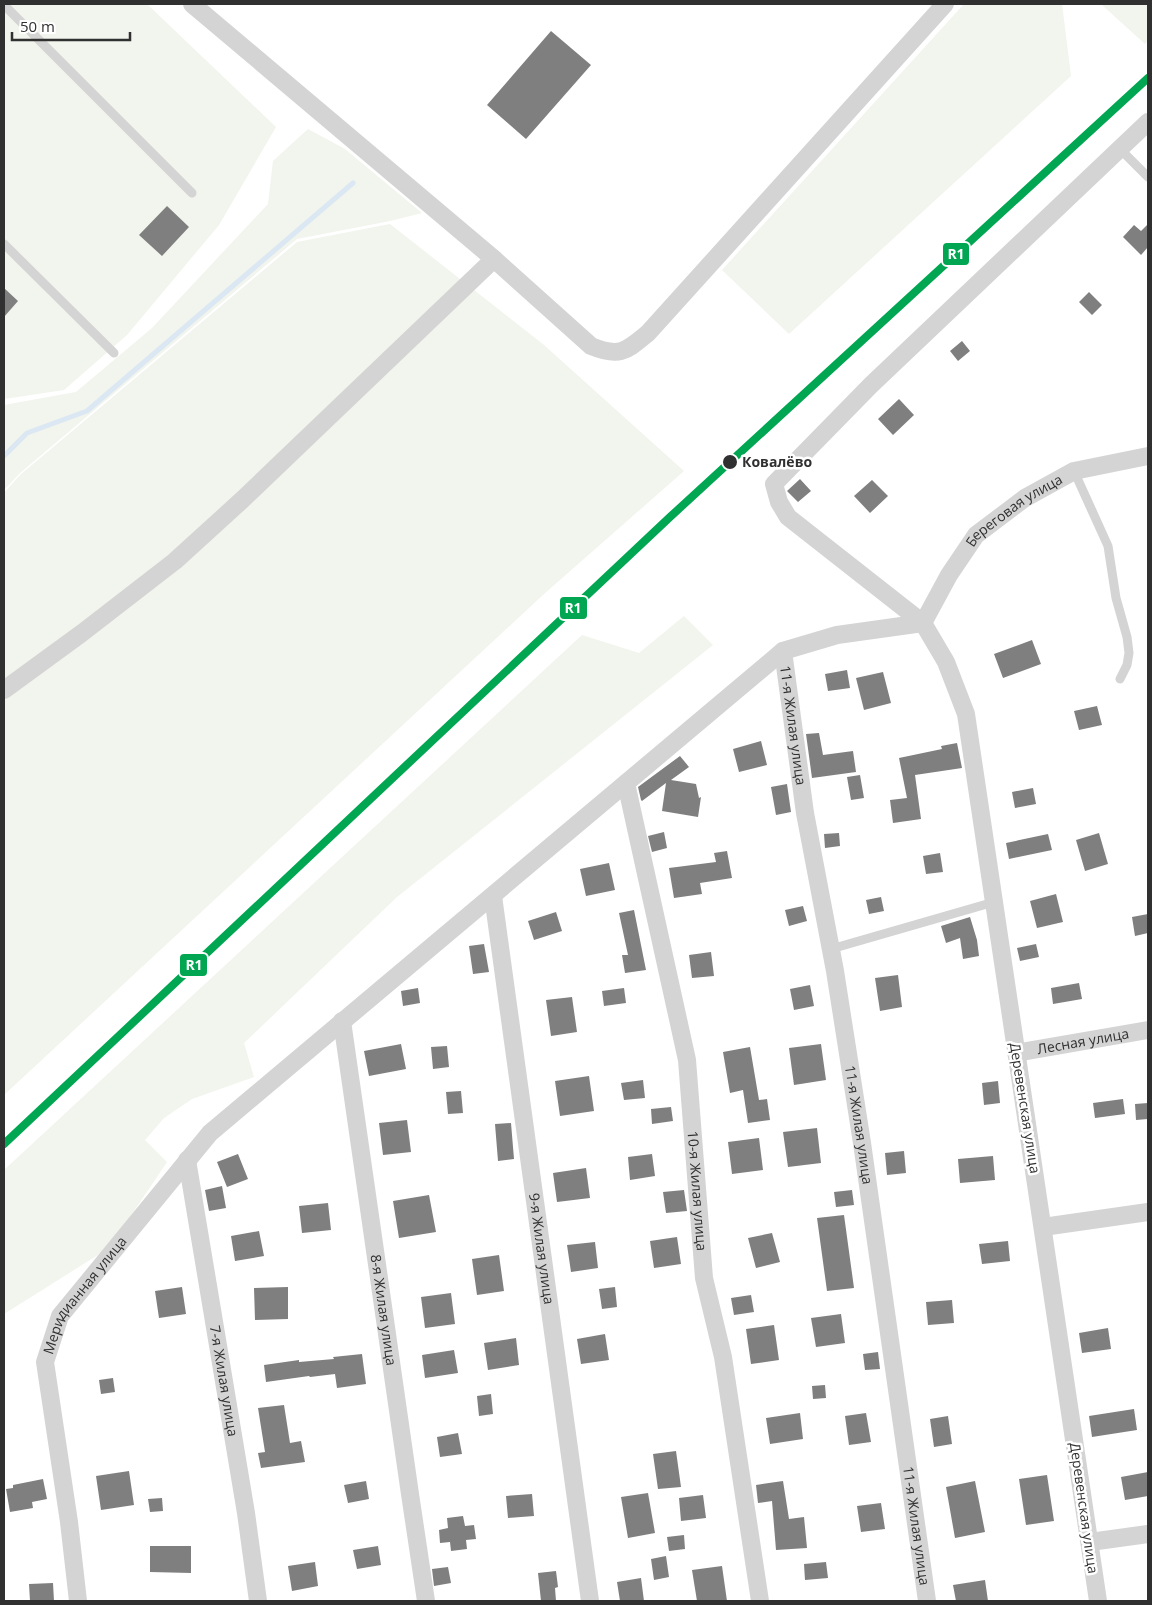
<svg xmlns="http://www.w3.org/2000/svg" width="1152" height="1605" font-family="'Open Sans',sans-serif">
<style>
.green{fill:#f1f5ed}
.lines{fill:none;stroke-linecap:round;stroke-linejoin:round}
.stream{stroke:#dbe7f2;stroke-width:5}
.building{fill:#7f7f7f}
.service{stroke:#d4d4d4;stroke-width:9}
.minor{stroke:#d4d4d4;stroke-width:18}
.rail-1-casing{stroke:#fff;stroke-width:11}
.rail-1{stroke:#00a651;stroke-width:8}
.stop-dot{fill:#303030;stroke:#fff;stroke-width:2}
.labels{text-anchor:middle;stroke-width:5;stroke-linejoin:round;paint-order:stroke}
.stop-label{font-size:14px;font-weight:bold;fill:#303030;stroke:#fff;text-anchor:start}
.street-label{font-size:14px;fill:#303030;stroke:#fff}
.line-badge{stroke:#fff;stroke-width:2}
.badge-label{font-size:14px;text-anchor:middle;font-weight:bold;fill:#fff}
</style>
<rect width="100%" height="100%" fill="#fff"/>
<path class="green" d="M4 4H147L276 127 219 225 127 335 64 390 4 399Z
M964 4H1062L1071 76 789 334 722 270Z
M1101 4H1148V40L1145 44Z
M308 129 345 149 422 213 390 221 297 239 20 473 4 490V405L76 392 152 328 268 204 273 161Z
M390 224 544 345 684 471 544 594 4 1095V493L20 475 297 242Z
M684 616 713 645 397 897 244 1043 254 1077 192 1099 164 1118 145 1140 167 1162 109 1248 4 1314V1170L582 635 639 653Z"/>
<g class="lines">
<path class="stream" d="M4 456 27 433 87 411 353 183"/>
</g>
<path class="building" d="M551 31 591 65 526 139 487 105Z
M167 206 189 227 162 256 139 235Z
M1148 224V247L1141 255 1123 237 1134 225 1141 231Z
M4 288 18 301 4 317Z
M1089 292 1102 305 1092 315 1079 302Z
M962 341 970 351 958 361 950 351Z
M899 399 914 415 893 435 878 419Z
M800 479 811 491 798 502 787 491Z
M872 480 888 496 870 513 854 496Z
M1032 640 1041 664 1003 678 994 654Z
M847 670 850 688 828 691 825 674Z
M883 672 891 703 864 710 856 678Z
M1097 706 1102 725 1079 730 1074 711Z
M819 733 823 755 853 751 856 772 812 778 806 734Z
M761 741 767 765 739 772 733 749Z
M957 743 962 768 915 775 921 819 893 823 890 800 907 798 899 758 942 749 941 746Z
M680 756 689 767 671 780 696 784 699 798 701 797 698 817 662 811 666 783 642 801 641 800 638 787Z
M860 775 864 798 851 800 847 777Z
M787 784 791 812 776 815 771 787Z
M1033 788 1036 804 1015 808 1012 792Z
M664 832 667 848 652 852 648 836Z
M839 833 840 846 825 848 824 834Z
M1099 833 1108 864 1085 871 1076 840Z
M1048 834 1052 850 1009 859 1006 843Z
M727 851 732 878 700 883 702 894 674 898 669 868 716 862 714 853Z
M940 853 943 872 926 874 923 856Z
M609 863 615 890 586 896 580 869Z
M1056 894 1063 922 1037 928 1030 901Z
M881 897 884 911 869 914 866 900Z
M803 906 807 921 789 926 785 910Z
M634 910 646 970 625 973 622 955H628L619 913Z
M556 912 562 931 534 940 528 921Z
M1148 914V933L1135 936 1132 917Z
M970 917 977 940 979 956 963 959 960 938 946 943 941 926Z
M484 944 489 972 473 974 469 946Z
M1036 944 1039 957 1020 961 1017 948Z
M711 952 714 976 692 978 689 955Z
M898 975 902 1007 880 1011 875 978Z
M1079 983 1082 999 1053 1004 1051 988Z
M810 985 814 1006 794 1010 790 989Z
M418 988 420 1003 403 1006 401 991Z
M624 988 626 1003 604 1006 602 991Z
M572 997 577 1032 551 1036 546 1000Z
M401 1044 406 1069 369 1076 364 1051Z
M821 1044 826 1080 794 1085 789 1048Z
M447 1046 449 1067 433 1069 431 1047Z
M750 1047 759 1100 767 1099 770 1120 748 1123 743 1090 730 1093 723 1052Z
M589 1076 594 1111 560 1116 555 1081Z
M643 1080 645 1098 624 1100 621 1083Z
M998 1081 1000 1103 984 1105 982 1083Z
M461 1091 463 1113 448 1114 446 1092Z
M1123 1099 1125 1114 1095 1118 1093 1103Z
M1148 1103V1119L1136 1120 1135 1104Z
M671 1107 673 1121 652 1124 651 1109Z
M407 1120 411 1152 383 1155 379 1123Z
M511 1123 514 1159 498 1161 495 1124Z
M817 1128 821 1163 788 1167 783 1132Z
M759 1138 763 1170 732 1174 728 1142Z
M904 1151 906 1173 887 1175 885 1153Z
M238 1154 248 1179 227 1187 217 1162Z
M652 1154 655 1176 630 1180 628 1157Z
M993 1156 995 1180 960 1183 958 1159Z
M586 1168 590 1198 557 1202 553 1173Z
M222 1186 226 1208 209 1211 205 1190Z
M684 1190 687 1211 666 1213 663 1192Z
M852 1190 854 1205 836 1207 834 1192Z
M429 1195 436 1232 399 1238 393 1201Z
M328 1203 331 1230 302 1233 299 1206Z
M844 1215 854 1288 827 1291 817 1218Z
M259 1231 264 1256 235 1261 231 1236Z
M772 1233 780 1262 756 1268 748 1238Z
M677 1237 681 1264 654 1268 650 1241Z
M1008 1241 1010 1261 982 1264 979 1244Z
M595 1242 598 1268 571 1272 567 1245Z
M499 1255 504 1291 477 1295 472 1259Z
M182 1287 186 1314 159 1318 155 1291Z
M288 1287V1319L255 1320 254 1288Z
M615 1287 617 1307 602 1309 599 1289Z
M451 1293 455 1324 425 1328 421 1297Z
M751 1295 754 1312 734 1315 731 1298Z
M952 1300 954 1323 928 1325 926 1302Z
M841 1314 845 1343 816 1347 811 1318Z
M774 1325 779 1360 751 1364 746 1329Z
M1108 1328 1111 1349 1082 1353 1079 1333Z
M605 1334 609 1360 581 1364 577 1339Z
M516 1338 519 1365 488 1370 484 1343Z
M454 1350 458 1373 425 1378 422 1355Z
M878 1352 880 1369 865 1370 863 1354Z
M362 1354 366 1384 337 1388 335 1374 310 1377 309 1376 266 1382 264 1365 299 1360V1362L334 1359 333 1357Z
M113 1378 115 1392 101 1394 99 1380Z
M825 1385 826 1398 813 1399 812 1386Z
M491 1394 493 1414 479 1416 477 1396Z
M284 1405 290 1443 301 1441 305 1462 261 1468 258 1453 265 1452 258 1408Z
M1134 1409 1137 1430 1092 1437 1089 1416Z
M800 1413 803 1439 770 1444 766 1418Z
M866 1413 871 1442 849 1445 845 1416Z
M948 1416 952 1444 934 1447 930 1419Z
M458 1433 462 1454 440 1457 437 1437Z
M676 1451 681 1487 658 1489 653 1454Z
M129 1471 134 1505 101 1510 96 1476Z
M1148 1472V1496L1125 1500 1121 1477Z
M1047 1475 1054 1521 1026 1525 1019 1479Z
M43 1479 47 1499 32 1502 33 1508 10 1512 6 1489 13 1488V1485Z
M366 1481 369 1499 348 1503 344 1485Z
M783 1481 789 1519 804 1517 807 1548 776 1550 772 1501 758 1503 756 1485Z
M975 1481 985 1532 955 1538 946 1487Z
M648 1493 655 1533 628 1538 621 1497Z
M532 1494 534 1516 508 1518 506 1496Z
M703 1495 706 1518 681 1521 679 1498Z
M162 1498 163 1511 150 1512 148 1499Z
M881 1503 885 1529 861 1532 857 1506Z
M463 1516 465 1526 474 1525 476 1539 466 1540 467 1549 451 1551 450 1542 440 1543 439 1530 448 1528 447 1518Z
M684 1535 685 1549 669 1551 667 1537Z
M150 1546H191V1573L150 1572Z
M378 1546 381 1565 357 1569 353 1550Z
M666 1556 669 1577 654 1580 651 1559Z
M315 1562 318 1586 292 1591 288 1566Z
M826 1562 828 1578 805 1580 804 1564Z
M722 1566 727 1601H697L692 1570Z
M448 1567 451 1583 434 1586 432 1569Z
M556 1571 558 1587 555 1588 556 1601H541L538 1573Z
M641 1578 644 1601H620L617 1582Z
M985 1580 988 1601H956L953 1585Z
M53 1583 54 1601H30L29 1584Z"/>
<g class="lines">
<path class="service" d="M4 5 192 193
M1120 149 1148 177
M4 244 114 353
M1074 471 1108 546 1116 598 1127 637 1129 653 1127 665 1120 679
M831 949 994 902"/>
<g class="minor">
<path d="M192 4 494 259 591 346C620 358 626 351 648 333L945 4"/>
<path id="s1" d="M923 623 949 575 976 535 1025 498 1074 471 1148 456"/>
<path id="s2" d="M783 651 805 813 835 971 862 1143 927 1601"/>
<path d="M4 690 82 633 175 561 242 500 494 259"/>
<path id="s3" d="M626 783 687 1060 704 1278 723 1357 760 1601"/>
<path id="s4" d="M493 896 590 1601"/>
<path id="s5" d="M342 1021 410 1494 426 1601"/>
<path id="s6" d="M1016 1053 1148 1030"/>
<path id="s7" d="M187 1160 246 1513 258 1601"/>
<path d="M1043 1227 1148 1212"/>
<path d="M1090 1542 1148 1534"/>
<path id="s8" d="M78 1601 69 1522 45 1362 60 1316 210 1133 783 651 837 635 923 623"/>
<path d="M1098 1601 966 714 946 662 923 623 788 517 779 502 774 484 871 385 1148 122"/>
</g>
<g class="rail-1-casing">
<path id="rail-1" d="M4 1144 670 517 1148 78"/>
</g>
<use href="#rail-1" class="rail-1"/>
</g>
<circle class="stop-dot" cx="730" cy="462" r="8"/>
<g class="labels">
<g class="stop-label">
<text x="742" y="467">Ковалёво</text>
</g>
<g class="street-label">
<text dy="5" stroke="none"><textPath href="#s1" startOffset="148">Береговая улица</textPath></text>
<text dy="5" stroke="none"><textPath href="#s2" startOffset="75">11-я Жилая улица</textPath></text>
<text dy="5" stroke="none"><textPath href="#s6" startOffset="68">Лесная улица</textPath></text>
<text transform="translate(1025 1108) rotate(81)" y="5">Деревенская улица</text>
<text dy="5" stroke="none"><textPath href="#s2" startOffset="480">11-я Жилая улица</textPath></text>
<text dy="5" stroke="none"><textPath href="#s3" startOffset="415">10-я Жилая улица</textPath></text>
<text dy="5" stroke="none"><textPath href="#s4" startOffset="356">9-я Жилая улица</textPath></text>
<text dy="5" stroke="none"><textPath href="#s8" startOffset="320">Меридианная улица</textPath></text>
<text dy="5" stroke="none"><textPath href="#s5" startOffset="292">8-я Жилая улица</textPath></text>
<text dy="5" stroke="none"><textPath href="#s7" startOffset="224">7-я Жилая улица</textPath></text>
<text transform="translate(1084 1508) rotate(82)" y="5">Деревенская улица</text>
<text dy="5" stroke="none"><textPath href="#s2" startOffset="885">11-я Жилая улица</textPath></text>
</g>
</g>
<g class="line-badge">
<rect x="942" y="242" width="28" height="24" rx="5" fill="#00a651"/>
<rect x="559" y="596" width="29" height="24" rx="5" fill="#00a651"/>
<rect x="179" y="953" width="29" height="24" rx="5" fill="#00a651"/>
</g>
<g class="badge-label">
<text x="956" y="259">R1</text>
<text x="573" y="613">R1</text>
<text x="194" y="970">R1</text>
</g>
<rect width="1152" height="1605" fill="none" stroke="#303030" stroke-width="10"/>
<path d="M12 32v8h118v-8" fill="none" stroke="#303030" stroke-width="2.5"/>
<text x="20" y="32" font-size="15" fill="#303030" stroke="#ffffff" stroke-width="4" paint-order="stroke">50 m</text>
</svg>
